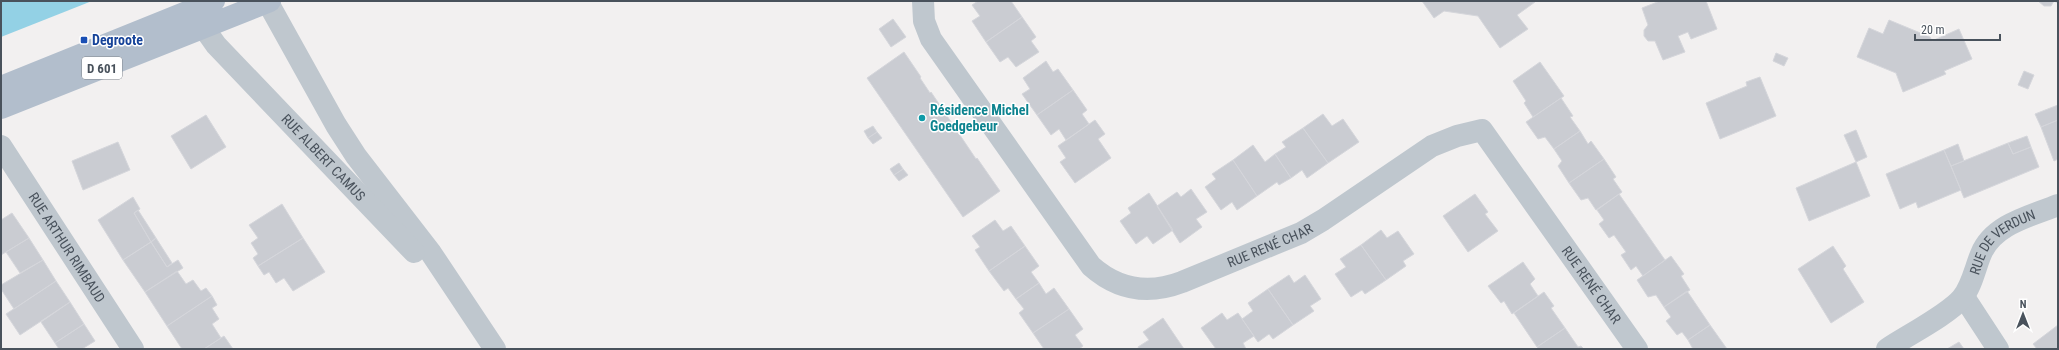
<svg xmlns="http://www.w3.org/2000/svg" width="2059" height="350" font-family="'Roboto Condensed',sans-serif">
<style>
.water{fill:#93d1e5}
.building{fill:#caccd2;stroke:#d5d6db}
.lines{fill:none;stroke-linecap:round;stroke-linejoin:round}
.street{stroke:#bfc7ce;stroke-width:22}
.primary{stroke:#b2becc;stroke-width:22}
.transit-dot{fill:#1a4fb4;stroke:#fff;stroke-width:1.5}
.culture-dot{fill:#0f9aa8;stroke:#fff;stroke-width:1.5}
.labels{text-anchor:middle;stroke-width:3;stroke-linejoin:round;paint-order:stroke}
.shield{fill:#fff;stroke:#80868d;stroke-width:1}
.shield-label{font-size:13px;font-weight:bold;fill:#49525c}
.transit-label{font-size:14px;font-weight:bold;fill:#164399;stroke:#fff;text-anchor:start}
.culture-label{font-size:14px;font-weight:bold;fill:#0d838f;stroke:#fff;text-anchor:start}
.street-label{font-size:14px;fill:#49525c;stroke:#fff}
</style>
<rect width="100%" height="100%" fill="#f2f0f0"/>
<path class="water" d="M1 1H92L1 37Z"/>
<path class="building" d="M978 1H1011L1022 17 986 42 972 21 980 16 972 5Z
M1422 1H1534L1535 2 1517 15 1528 29 1500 48 1478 16 1444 11 1434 18Z
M1660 1H1706L1717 29 1691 39 1688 32 1678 36 1685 52 1663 60 1655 41H1648L1644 36V30L1648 25 1642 8Z
M2038 1H2058V3L2054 1 2051 6H2044Z
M1022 17 1036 37 1031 41 1039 52 1016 67 1008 57 1000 62 986 42Z
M893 19 906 37 891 47 879 29Z
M1889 20 1930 37 1932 41 1959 29 1972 59 1944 71 1946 74 1903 92 1896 73 1857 57 1869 28 1883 34Z
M904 52 921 77 920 78 930 93 931 92 976 159 977 158 1000 191 963 217 867 78Z
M1776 53 1788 58 1784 66 1773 61Z
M1046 61 1053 72 1058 69 1073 90 1037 115 1022 94 1030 89 1023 78Z
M1540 62 1564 96 1533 117 1524 103 1526 101 1513 81Z
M2024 71 2034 75 2028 89 2018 85Z
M1760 77 1776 116 1720 139 1706 103 1747 86 1746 82Z
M1073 90 1087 110 1082 114 1089 124 1066 140 1059 129 1051 135 1037 115Z
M1561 98 1573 116 1570 117 1580 131 1554 149 1545 137 1538 139 1526 122Z
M2058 105V120L2041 127 2035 114Z
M1323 114 1332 126 1343 119 1359 142 1328 163 1303 128Z
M206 115 226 147 191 169 171 136Z
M1095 120 1105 134 1098 139 1111 158 1075 183 1060 162 1066 158 1058 146Z
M2058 120V159L2054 161 2041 127Z
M873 126 877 132 868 138 864 131Z
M1303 128 1328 163 1307 178 1302 170 1291 178 1275 154 1286 147 1282 142Z
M1856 130 1867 157 1856 162 1844 135Z
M1580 131 1588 144 1591 141 1604 159 1569 183 1558 166 1562 161 1554 149Z
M877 132 882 138 873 144 868 138Z
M2027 136 2031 147 2013 154 2008 143Z
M118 142 130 170 83 190 72 161Z
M2008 143 2013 154 2031 147 2039 167 1964 198 1951 166Z
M1958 144 1964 161 1951 166 1944 150Z
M1253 145 1265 162 1275 154 1291 178 1279 185 1277 182 1257 196 1233 160Z
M1944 150 1961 190 1918 208 1916 202 1900 209 1886 174Z
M1604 159 1616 177 1613 179 1622 192 1596 210 1588 198 1581 200 1569 183Z
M1233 160 1257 196 1237 210 1232 202 1221 210 1205 187 1216 179 1212 174Z
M1856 162 1870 196 1809 221 1796 188Z
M899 163 903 169 894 175 890 169Z
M903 169 908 175 899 181 894 175Z
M1191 189 1207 212 1196 219 1202 227 1180 243 1157 206 1177 192 1181 197Z
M1149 193 1173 230 1153 244 1147 236 1136 244 1120 221 1131 213 1128 208Z
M1475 194 1488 212 1485 214 1498 231 1468 252 1443 216Z
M1619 194 1665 260 1643 276 1636 266 1631 270 1621 255 1626 252 1614 235 1609 238 1599 224 1604 220 1597 210Z
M133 197 140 209 134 213 151 242 123 260 98 220Z
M282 204 303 238 258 266 253 258 258 254 251 243 258 238 249 225Z
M138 210 156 238 151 242 134 213Z
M12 213 29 238 1 255V220Z
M995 220 1003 231 1011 226 1025 246 989 271 975 250 980 247 972 236Z
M1381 230 1387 238 1398 231 1414 254 1403 261 1406 266 1386 280 1361 245Z
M29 238 43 260 20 273 6 252Z
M156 238 172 263 167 267 151 242Z
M303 238 325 272 293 291 284 278 276 283 269 272 264 275 258 266Z
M151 242 167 267 178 260 183 268 145 292 123 260Z
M1361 245 1386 280 1365 294 1362 290 1351 297 1335 274 1346 267 1340 259Z
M1025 246 1039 266 1031 272 1039 283 1016 299 1008 288 1004 291 989 271Z
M1833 246 1846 266 1843 269 1864 302 1831 323 1798 269Z
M1671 256 1684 274 1681 276 1690 290 1664 307 1656 295 1648 297 1637 280Z
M43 260 56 281 14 309 1 289V285Z
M1523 262 1535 279 1530 284 1538 296 1512 314 1504 301 1501 303 1488 286Z
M177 271 186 284 193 280 201 291 206 288 212 296 167 326 145 292Z
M1289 275 1294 283 1305 275 1321 299 1310 306 1314 311 1293 325 1268 289Z
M56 281 70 302 20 335 6 314Z
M1039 283 1046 294 1054 288 1069 309 1033 333 1019 313 1024 309 1016 299Z
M1268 289 1293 325 1273 339 1269 334 1258 342 1242 319 1253 311 1248 303Z
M1687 291 1710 325 1688 340 1682 332 1677 335 1666 321 1671 317 1664 307Z
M1544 292 1554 306 1551 308 1565 328 1537 347 1514 313Z
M212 296 217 305 212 308 219 319 212 324 221 338 204 349H182L167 326Z
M70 302 84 324 55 343 41 322Z
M1069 309 1083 329 1075 335 1083 346 1079 349H1044L1033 333Z
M1222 313 1227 320 1238 313 1254 336 1243 343 1246 349H1216L1201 328Z
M1163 318 1184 349H1139L1138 347 1149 340 1143 332Z
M84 324 95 341 82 349H59L55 343Z
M1710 325 1727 349H1693L1688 340Z
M2058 325V349H2037L2033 344Z
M1565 328 1578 347 1581 346 1584 349H1539L1537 347Z
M224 336 233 349H204L221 338Z
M1959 342 1964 349H1947Z"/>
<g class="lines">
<g class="street">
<path d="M267 1 336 125 356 156 431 253 495 349"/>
<path id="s1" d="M923 1 924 21 931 39 1091 266C1118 290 1148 295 1182 282L1301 233 1323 220 1432 146 1457 136 1482 130 1637 349"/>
<path id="s2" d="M196 10 204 28 216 45 414 252"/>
<path id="s3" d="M1 146 133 349"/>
<path d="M1964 297 1998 349"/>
<path id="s4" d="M1887 349C1906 336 1948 315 1962 298 1972 286 1975 268 1981 254 1993 224 2031 216 2058 205"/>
</g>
<path class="primary" d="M1 87 214 1
M1 108 270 1"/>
</g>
<rect class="transit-dot" x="80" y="36" width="8" height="8" rx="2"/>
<circle class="culture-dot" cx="922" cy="118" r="4"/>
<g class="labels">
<rect class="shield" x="82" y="57" width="40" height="22" rx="3"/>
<g class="shield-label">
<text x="102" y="73">D 601</text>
</g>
<g class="transit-label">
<text x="92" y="45">Degroote</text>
</g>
<g class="culture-label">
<text x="930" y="115">Résidence Michel<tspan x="930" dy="16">Goedgebeur</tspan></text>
</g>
<g class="street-label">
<text dy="5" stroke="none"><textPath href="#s2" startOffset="196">RUE ALBERT CAMUS</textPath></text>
<text dy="5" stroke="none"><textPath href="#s1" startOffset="510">RUE RENÉ CHAR</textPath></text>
<text dy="5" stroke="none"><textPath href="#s4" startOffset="163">RUE DE VERDUN</textPath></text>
<text dy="5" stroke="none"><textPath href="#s3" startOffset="121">RUE ARTHUR RIMBAUD</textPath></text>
<text dy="5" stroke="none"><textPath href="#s1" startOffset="943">RUE RENÉ CHAR</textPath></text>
</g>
</g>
<rect width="2059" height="350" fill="none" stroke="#49525c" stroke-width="4"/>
<g transform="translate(2023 314)" stroke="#ffffff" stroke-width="3" paint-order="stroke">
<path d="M0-3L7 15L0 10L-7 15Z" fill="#49525c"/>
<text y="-6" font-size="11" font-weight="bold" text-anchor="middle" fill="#49525c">N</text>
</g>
<path d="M1915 34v6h85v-6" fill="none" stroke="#49525c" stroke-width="2"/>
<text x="1921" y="34" font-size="12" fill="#49525c" stroke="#ffffff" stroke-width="3" paint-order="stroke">20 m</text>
</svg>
